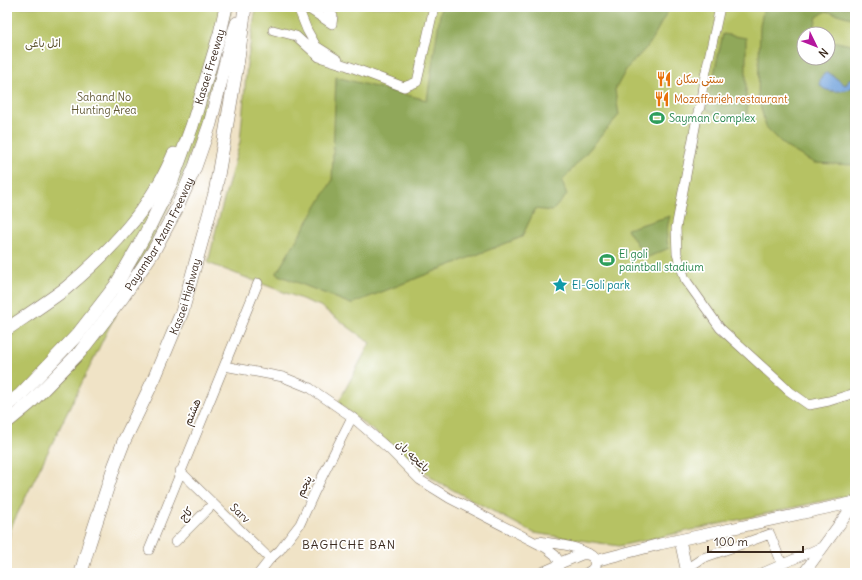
<svg xmlns="http://www.w3.org/2000/svg" width="862" height="580" font-family="Delius,'Playpen Sans Arabic',sans-serif">
<style>
.green{fill:#b6c264;stroke:#787641;fill-rule:evenodd}
.forest{fill:#90a85a;stroke:#66693c}
.water{fill:#72a3dc;stroke:#56667d}
.lines{fill:none;stroke-linecap:round;stroke-linejoin:round}
.minor-casing{stroke:#7a6b59;stroke-width:10}
.major-casing{stroke:#7a6b59;stroke-width:12}
.highway-casing{stroke:#7a6b59;stroke-width:14}
.minor{stroke:#fff;stroke-width:9}
.major{stroke:#fff;stroke-width:11}
.highway{stroke:#fff;stroke-width:13}
.labels{text-anchor:middle;stroke-width:3.5;stroke-linejoin:round;paint-order:stroke}
.park-label{font-size:11px;fill:#605833;stroke:#fff}
.street-label{font-size:11px;fill:#3b2a1e;stroke:#fff}
.food-label{font-size:11px;fill:#c56008;stroke:#fff;text-anchor:start}
.leisure-label{font-size:11px;fill:#27864d;stroke:#fff;text-anchor:start}
.culture-label{font-size:11px;fill:#0d838f;stroke:#fff;text-anchor:start}
.neighbourhood-label{font-size:12px;letter-spacing:1px;fill:#3b2a1e;stroke:#fff}
</style>
<rect width="100%" height="100%" fill="#fff"/>
<filter id="ink" filterUnits="userSpaceOnUse"><feTurbulence type="fractalNoise" baseFrequency=".025" numOctaves="2"/><feDisplacementMap in="SourceGraphic" scale="8" xChannelSelector="R" yChannelSelector="G"/><feConvolveMatrix kernelMatrix="1 2 1 2 8 2 1 2 1" color-interpolation-filters="sRGB"/></filter>
<filter id="wash" filterUnits="userSpaceOnUse"><feTurbulence type="fractalNoise" baseFrequency=".012" numOctaves="4" result="noise"/><feDisplacementMap in="SourceGraphic" scale="16" xChannelSelector="R" yChannelSelector="G"/><feGaussianBlur stdDeviation="0.9" result="paint"/><feColorMatrix in="noise" values="0 0 0 0 0 0 0 0 0 0 0 0 0 0 0 0 0 1.4 0 .05"/><feComposite in="paint" operator="in"/></filter>
<g filter="url(#wash)">
<rect width="100%" height="100%" fill="#f0e3c6"/>
<path class="green" d="M7 7H232L215 71 182 179 11 527 7 548Z
M256 7H855V494L619 546 534 533 438 482 338 403 370 343 320 306 208 263 218 221 240 142 247 64ZM804 34H828V58H804Z"/>
<path class="forest" d="M442 7H670L649 45 627 68 615 90 619 115 562 181 567 195 552 211 535 209 522 237 351 304 276 274 332 181 336 77 427 100 441 8Z
M764 7H855V19L826 11 817 17 814 28 818 34H804V58H828V40L855 46V81L854 79 845 85 829 74 831 91 843 90 855 85V83V165L814 163 786 147 766 127 758 97 760 25Z
M723 34 746 38V95L748 119H733L724 118 706 109Z
M670 216C667 226 665 238 669 248L646 258 627 229Z"/>
<path class="water" d="M826 73H829L845 85 847 84 849 79C857 77 857 85 851 88 845 92 825 93 821 86 819 83 820 80 821 77Z"/>
</g>
<g filter="url(#ink)">
<g class="lines">
<g class="minor-casing">
<path id="minor" d="M302 7 299 10 307 30 316 46 338 60
M306 7 332 24 333 16 324 7
M720 7 703 85 700 107 698 112 676 228 677 254 685 279 720 328 789 391 809 405 829 401 855 393
M273 30 296 36 319 57 348 66 404 87 417 82 434 7
M224 366 283 377 310 388 352 417 390 450 420 480 449 498 546 548 555 555 560 563
M180 471 270 559 259 573
M539 541C556 544 574 545 589 554
M175 542 213 504
M149 550 258 283
M270 559 280 550 300 524 315 491 352 417
M686 569 703 558 770 534 782 564
M762 573 824 546"/>
</g>
<g class="major-casing">
<path id="major" d="M680 540 687 573
M595 561 660 544 855 502
M542 573 558 566
M558 573 557 567 560 563 582 554C596 552 601 567 588 573
M804 573 855 503"/>
</g>
<g class="highway-casing">
<g id="highway">
<path d="M7 329C26 316 46 303 65 289 100 260 134 226 157 187 164 177 169 165 174 154"/>
<path id="s1" d="M7 405 20 395 78 334 116 285 146 233 172 181 192 126 220 33 226 7"/>
<path id="s2" d="M7 422 29 404 80 352 122 298 153 252 176 210 195 167 210 124 231 41 237 23"/>
<path id="s3" d="M81 573 89 544 114 467 124 441 154 379 182 312 215 193 238 59 245 7"/>
</g>
</g>
<use href="#minor" class="minor"/>
<use href="#major" class="major"/>
<use href="#highway" class="highway"/>
</g>
</g>
<defs>
<g id="restaurant-bare" transform="scale(1.2)"><path d="M-5-6h1v4h1v-4h1v4h1v-4h1v5L-1.5 .5V6h-2V.5L-5-1ZM5-6V6H3V1.5H1.5Q1.5-4 5-6Z" fill="#e8710a" stroke="#fff" stroke-width="2.5" paint-order="stroke"/></g>
<g id="stadium-bare" transform="scale(1.2)"><path d="M0-5a6.5 5 0 1 0 0 10a6.5 5 0 1 0 0-10ZM-3.5-1.8h7v3.6h-7Z" fill="#2e9e5b" stroke="#fff" stroke-width="2.5" paint-order="stroke"/></g>
<g id="sight-bare" transform="scale(1.2)"><path d="M0-6L1.8-2.2L6-1.7L2.9 1.2L3.7 5.4L0 3.3L-3.7 5.4L-2.9 1.2L-6-1.7L-1.8-2.2Z" fill="#0f9aa8" stroke="#fff" stroke-width="2.5" paint-order="stroke"/></g>
</defs>
<g fill-rule="evenodd">
<use href="#restaurant-bare" x="664" y="79"/>
<use href="#restaurant-bare" x="662" y="99"/>
<use href="#stadium-bare" x="657" y="118"/>
<use href="#stadium-bare" x="607" y="260"/>
<use href="#sight-bare" x="560" y="285"/>
</g>
<g class="labels">
<g class="park-label">
<text x="43" y="47">ائل باغی</text>
<text x="104" y="101">Sahand No<tspan x="104" dy="13">Hunting Area</tspan></text>
</g>
<g class="street-label">
<text dy="4" stroke="none"><textPath href="#s1" startOffset="401">Kasaei Freeway</textPath></text>
<text dy="4" stroke="none"><textPath href="#s2" startOffset="244">Payambar Azam Freeway</textPath></text>
<text dy="4" stroke="none"><textPath href="#s3" startOffset="296">Kasaei Highway</textPath></text>
<text transform="translate(192 412) rotate(-67)" y="4">هشتم</text>
<text transform="translate(413 456) rotate(43)" y="4">باغچه بان</text>
<text transform="translate(304 486) rotate(-64)" y="4">پنجم</text>
<text transform="translate(240 513) rotate(44)" y="4">Sarv</text>
<text transform="translate(186 514) rotate(-45)" y="4">کاج</text>
</g>
<g class="food-label">
<text x="676" y="83">سنتی سکان</text>
<text x="674" y="103">Mozaffarieh restaurant</text>
</g>
<g class="leisure-label">
<text x="669" y="122">Sayman Complex</text>
<text x="619" y="258">El goli<tspan x="619" dy="13">paintball stadium</tspan></text>
</g>
<g class="culture-label">
<text x="572" y="289">El-Goli park</text>
</g>
<g class="neighbourhood-label">
<text x="349" y="549">BAGHCHE BAN</text>
</g>
</g>
<rect width="862" height="580" fill="none" stroke="#fff" stroke-width="24"/>
<g transform="translate(816 46) rotate(133)"><circle r="19" fill="#ffffff" stroke="#b1aaa5"/>
<path d="M0-3L7 15L0 10L-7 15Z" fill="#b5179e"/>
<text y="-6" font-size="11" font-weight="bold" text-anchor="middle" fill="#3b2a1e">N</text>
</g>
<path d="M708 546v6h95v-6" fill="none" stroke="#3b2a1e" stroke-width="2"/>
<text x="714" y="546" font-size="12" fill="#3b2a1e" stroke="#ffffff" stroke-width="3" paint-order="stroke">100 m</text>
</svg>
